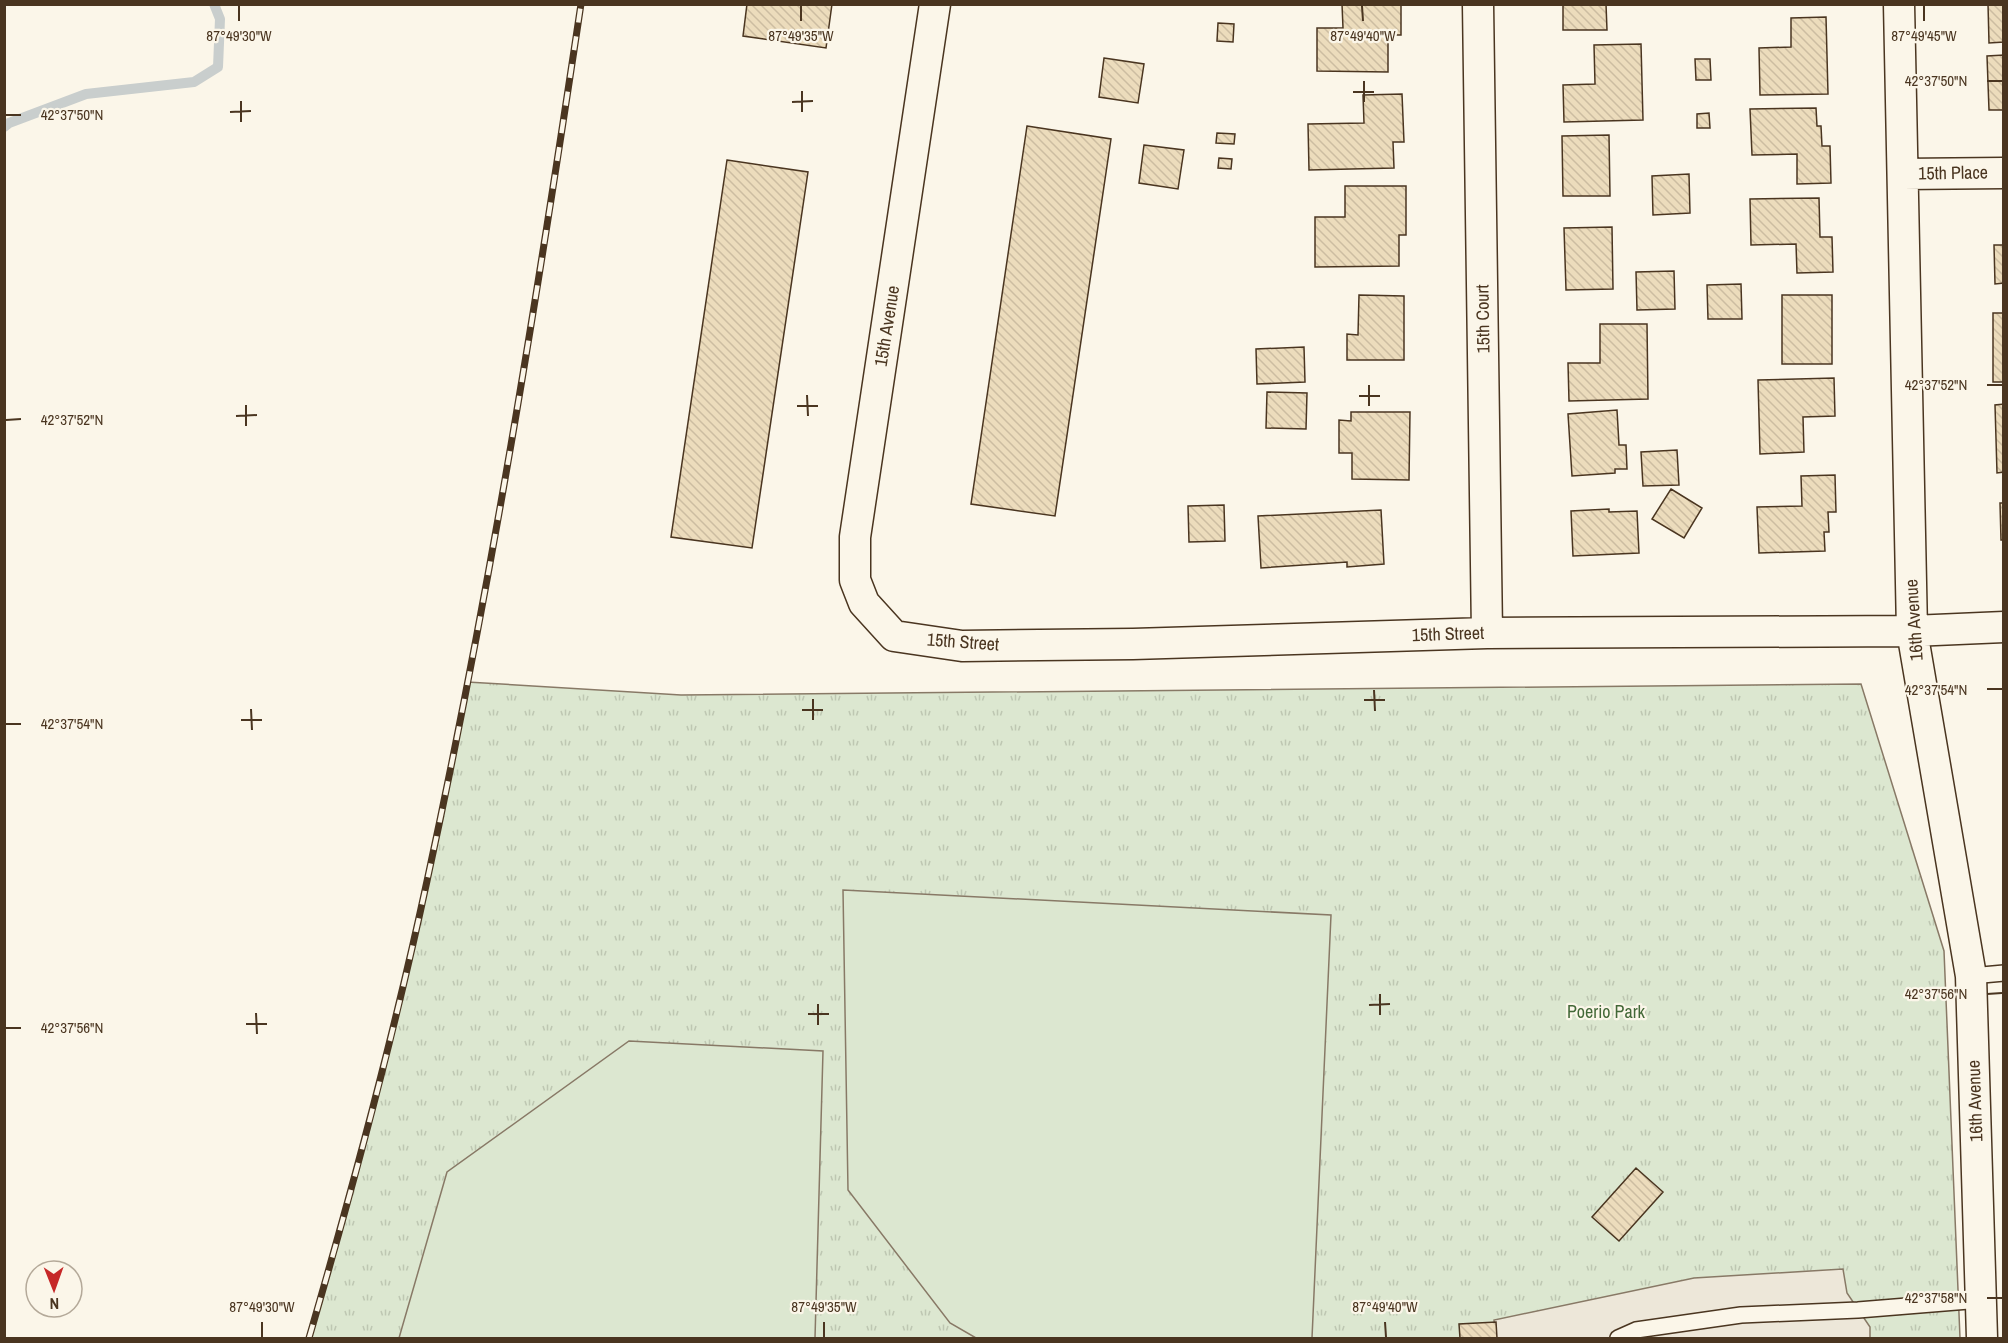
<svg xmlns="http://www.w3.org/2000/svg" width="2008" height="1343" font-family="'Archivo Narrow',sans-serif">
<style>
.grass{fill:url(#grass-tufts);stroke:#887966;stroke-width:1.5}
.garden{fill:#dce7d0;stroke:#887966;stroke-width:1.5}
.parking{fill:#ede7d9;stroke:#887966;stroke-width:1.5}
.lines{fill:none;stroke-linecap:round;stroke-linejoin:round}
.stream{stroke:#c9cecd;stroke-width:10}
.building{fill:url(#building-back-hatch);stroke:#4a3520;stroke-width:1.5}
.lane-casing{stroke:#4a3520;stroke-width:18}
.street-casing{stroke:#4a3520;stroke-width:33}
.lane{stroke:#fbf6e9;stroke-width:15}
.street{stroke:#fbf6e9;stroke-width:30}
.rail-casing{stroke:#4a3520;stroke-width:7}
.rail{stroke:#fbf6e9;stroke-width:4.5;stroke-dasharray:14;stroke-linecap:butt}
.ticks{fill:none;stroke:#4a3520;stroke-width:2}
.labels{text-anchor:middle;stroke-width:4.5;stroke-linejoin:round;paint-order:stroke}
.street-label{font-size:18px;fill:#4a3520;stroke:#fbf6e9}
.park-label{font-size:18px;fill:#436837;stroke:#fbf6e9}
.ticks-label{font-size:15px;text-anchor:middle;fill:#4a3520;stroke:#fbf6e9;stroke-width:4.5;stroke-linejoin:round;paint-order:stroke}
</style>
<defs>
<pattern id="grass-tufts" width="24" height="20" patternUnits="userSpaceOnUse" patternTransform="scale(1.5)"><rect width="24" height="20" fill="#dce7d0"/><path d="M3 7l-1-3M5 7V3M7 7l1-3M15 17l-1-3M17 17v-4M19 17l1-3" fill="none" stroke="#bec7b2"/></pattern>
<pattern id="building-back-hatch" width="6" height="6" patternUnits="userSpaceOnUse" patternTransform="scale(1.5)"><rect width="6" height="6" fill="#ecdcbc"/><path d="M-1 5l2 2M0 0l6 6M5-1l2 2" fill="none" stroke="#ccbda1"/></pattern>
</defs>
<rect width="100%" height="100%" fill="#fbf6e9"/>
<path class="grass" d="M467 682 681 695 1861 684 1944 951 1960 1338H309L383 1068 427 882Z"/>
<path class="garden" d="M843 890 1331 915 1312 1338H976L950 1323 848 1190Z
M629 1041 823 1051 815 1338H399L447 1172Z"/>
<path class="parking" d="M1843 1269 1847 1293 1870 1327V1338H1496L1494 1320 1694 1278Z"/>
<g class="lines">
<path class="stream" d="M4 127 9 123 86 94 194 82 218 67 220 19 214 4"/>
</g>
<path class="building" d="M747 4H832L826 48 743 36Z
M1342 4H1401V35H1388V72L1317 71V28H1343Z
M1563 4H1606L1607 30H1563Z
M1988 4H2004V42L1989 43Z
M1826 17 1828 94 1760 95 1759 48 1791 47V18Z
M1218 23 1234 24 1233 42 1217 41Z
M1641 44 1643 120 1564 122 1563 85 1595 84 1594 45Z
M2004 55V110H1989L1987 56Z
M1104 58 1144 64 1138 103 1099 97Z
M1695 59H1710L1711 80H1696Z
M1402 94 1404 142H1393L1394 168 1309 170 1308 124 1364 123 1363 95Z
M1816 108 1817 126H1821L1822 146H1830L1831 183 1797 184V154L1752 155 1750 109Z
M1709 113 1710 128H1697V114Z
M1027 126 1111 139 1055 516 971 504Z
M1217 133 1235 134 1234 144 1216 143Z
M1609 135 1610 196H1563L1562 136Z
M1144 145 1184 150 1178 189 1139 183Z
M1219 158 1232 159 1231 169 1218 168Z
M727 160 808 172 752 548 671 537Z
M1689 174 1690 213 1653 215 1652 176Z
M1345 186H1406V235H1399V266L1315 267V217H1345Z
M1819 198 1820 237H1832L1833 272 1797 273 1796 244 1751 245 1750 199Z
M1612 227 1613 289 1566 290 1564 228Z
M1994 245H2004V283L1995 284Z
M1674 271 1675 309 1637 310 1636 272Z
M1741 284 1742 319H1708L1707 285Z
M1359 295 1404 296V360H1347V334L1358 335Z
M1782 295H1832V364H1782Z
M1993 313H2004V382H1993Z
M1600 324H1647L1648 399 1569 401 1568 363H1600Z
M1304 347 1305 382 1257 384 1256 349Z
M1834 378 1835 416 1803 417 1804 452 1760 454 1758 380Z
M1267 392 1307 393 1306 429 1266 428Z
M2004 404V472L1997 473 1995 405Z
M1617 410 1619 445H1626L1627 469H1615V473L1572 476 1568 414Z
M1351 412H1410L1409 480 1352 479V453H1339V420L1351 421Z
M1677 450 1679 485 1643 486 1641 452Z
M1835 475 1836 512H1828L1829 532H1824L1825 551 1759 553 1757 507 1802 506 1801 476Z
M1671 489 1702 508 1684 538 1652 519Z
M2000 503H2004V540H2001Z
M1224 505 1225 541 1189 542 1188 506Z
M1609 509V512L1637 511 1639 553 1573 556 1571 511Z
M1381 510 1384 564 1347 567V562L1261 568 1258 516Z
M1636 1168 1663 1192 1619 1241 1592 1217Z
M1496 1322 1497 1338H1460L1459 1324Z"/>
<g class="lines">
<g class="lane-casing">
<path id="lane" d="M1971 976 2004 973
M1618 1338 1636 1330 1741 1315 1858 1310 1981 1300"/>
</g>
<g class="street-casing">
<path id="street" d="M935 4 855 537V580L864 603 894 636 962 646 1133 644 1487 633 1912 631 2004 627
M1478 4 1487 633
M1899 4 1912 631 1971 976 1982 1338
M1903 174 2004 173"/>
</g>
<use href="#lane" class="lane"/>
<use href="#street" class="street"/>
<g class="rail-casing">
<path id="rail" d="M309 1338C353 1187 394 1035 427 881 490 591 537 298 581 4"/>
</g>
<use href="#rail" class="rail"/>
</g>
<path class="ticks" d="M239 6V21M801 6V21M1362 6 1363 21M1924 6V21M1364 81V102M1987 81H2002M802 91V112M1353 92H1374M241 101V122M792 102 813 101M230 112 251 111M6 115H21M1369 385V406M1987 385H2002M807 395 808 416M1359 396H1380M246 405V426M797 406H818M236 416 257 415M6 420 21 419M1987 689H2002M1374 690 1375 711M813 699V720M1364 700H1385M251 709 252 730M802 710H823M241 720H262M6 724H21M1380 994V1015M1987 994 2002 993M818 1004V1025M1369 1005 1390 1004M256 1013 257 1034M808 1014H829M246 1024H267M6 1028H21M1987 1298H2002M262 1322V1337M824 1322V1337M1385 1322 1386 1337"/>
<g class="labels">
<g class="street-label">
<text transform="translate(1953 173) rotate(-1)" y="6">15th Place</text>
<text transform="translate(1483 319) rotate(-91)" y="6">15th Court</text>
<text transform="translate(887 326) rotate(-81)" y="6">15th Avenue</text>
<text transform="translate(1914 620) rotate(-94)" y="6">16th Avenue</text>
<text transform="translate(1448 634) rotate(-2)" y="6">15th Street</text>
<text transform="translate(963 642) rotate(4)" y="6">15th Street</text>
<text transform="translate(1975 1101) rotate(-92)" y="6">16th Avenue</text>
</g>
<g class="park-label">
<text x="1606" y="1018">Poerio Park</text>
</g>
</g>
<g class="ticks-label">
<text x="239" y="41">87°49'30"W</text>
<text x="801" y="41">87°49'35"W</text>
<text x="1363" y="41">87°49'40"W</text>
<text x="1924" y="41">87°49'45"W</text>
<text x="1936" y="86">42°37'50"N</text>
<text x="72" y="120">42°37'50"N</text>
<text x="1936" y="390">42°37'52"N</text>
<text x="72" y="425">42°37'52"N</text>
<text x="1936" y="695">42°37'54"N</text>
<text x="72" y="729">42°37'54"N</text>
<text x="1936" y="999">42°37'56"N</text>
<text x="72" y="1033">42°37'56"N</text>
<text x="1936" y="1303">42°37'58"N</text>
<text x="262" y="1312">87°49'30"W</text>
<text x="824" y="1312">87°49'35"W</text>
<text x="1385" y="1312">87°49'40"W</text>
</g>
<rect width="2008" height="1343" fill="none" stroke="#4a3520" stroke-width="12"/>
<g transform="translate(54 1289) rotate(179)"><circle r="28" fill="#fbf6e9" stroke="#b4a999" stroke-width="1.5"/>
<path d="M0-4.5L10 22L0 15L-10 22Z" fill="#c62828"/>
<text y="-9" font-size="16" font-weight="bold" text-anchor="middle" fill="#4a3520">N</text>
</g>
</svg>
